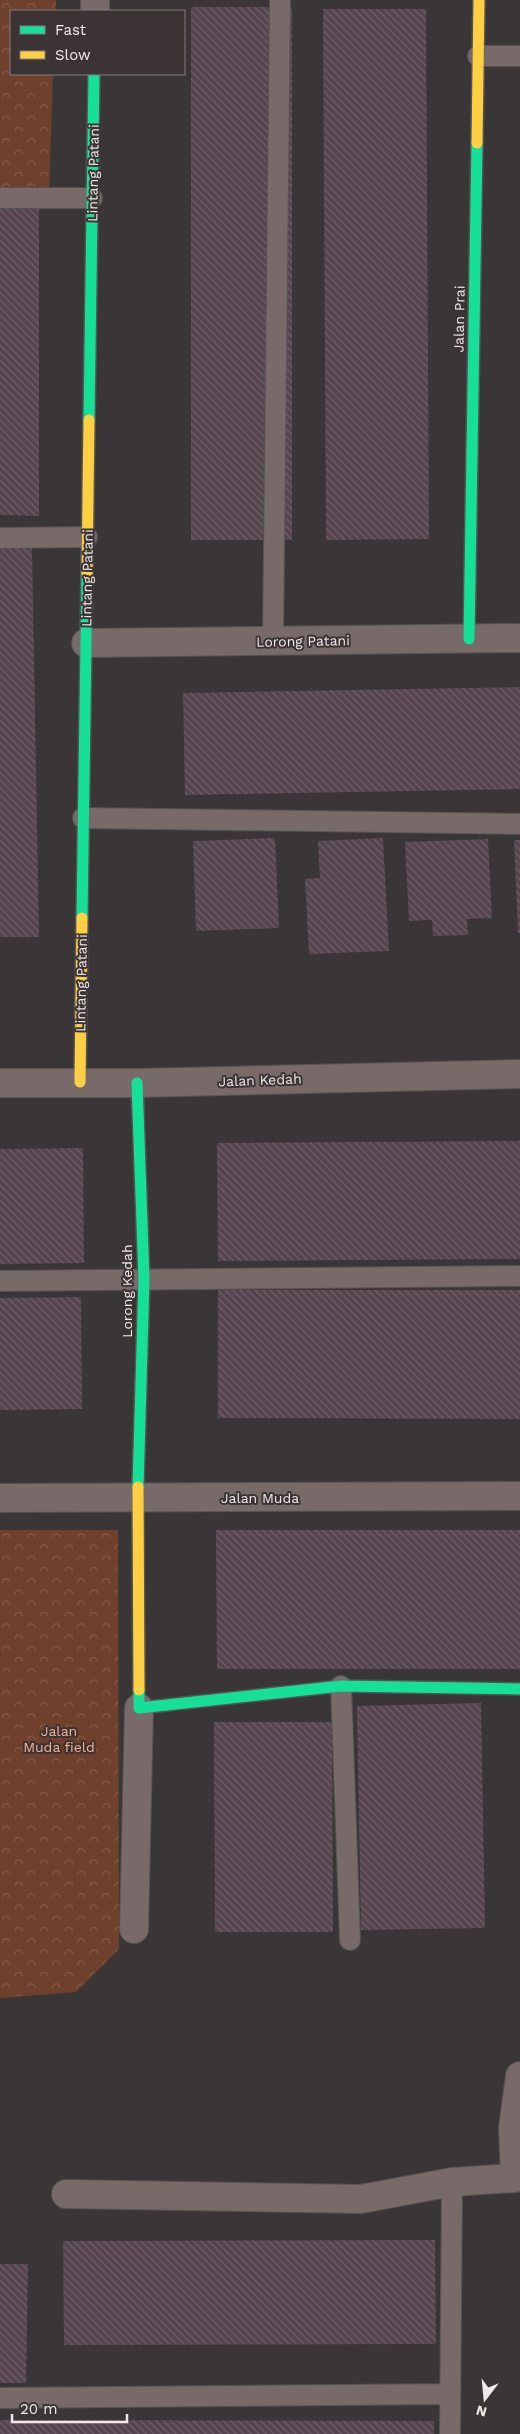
<svg xmlns="http://www.w3.org/2000/svg" width="520" height="2434" font-family="'Work Sans',sans-serif">
<style>
.forest{fill:url(#forest-crowns)}
.building{fill:url(#building-back-hatch)}
.lines{fill:none;stroke-linecap:round;stroke-linejoin:round}
.lane-casing{stroke:#565354;stroke-width:22}
.street-casing{stroke:#565354;stroke-width:30}
.fast-casing{stroke:#565354;stroke-width:14}
.slow-casing{stroke:#565354;stroke-width:14}
.lane{stroke:#776a69;stroke-width:20}
.street{stroke:#776a69;stroke-width:28}
.fast{stroke:#16e098;stroke-width:11}
.slow{stroke:#ffcf43;stroke-width:11}
.labels{text-anchor:middle;stroke-width:4;stroke-linejoin:round;paint-order:stroke}
.street-label{font-size:14px;fill:#efe9ea;stroke:#3c3335}
.park-label{font-size:14px;fill:#f7b192;stroke:#3c3335}
</style>
<defs>
<pattern id="forest-crowns" width="20" height="18" patternUnits="userSpaceOnUse" patternTransform="scale(1.25)"><rect width="20" height="18" fill="#6f402b"/><path d="M2 6a3 3 0 1 1 6 0M12 15a3 3 0 1 1 6 0" fill="none" stroke="#845c4a"/></pattern>
<pattern id="building-back-hatch" width="6" height="6" patternUnits="userSpaceOnUse" patternTransform="scale(1.25)"><rect width="6" height="6" fill="#56454f"/><path d="M-1 5l2 2M0 0l6 6M5-1l2 2" fill="none" stroke="#6f6068"/></pattern>
</defs>
<rect width="100%" height="100%" fill="#3a3536"/>
<path class="forest" d="M0 0H56V11H11V74H53L49 195H0Z
M0 1530H118L119 1949 76 1992 0 1998Z"/>
<path class="building" d="M191 7H292V540H191Z
M323 9H426L429 539 326 540Z
M0 208H39V516L0 515Z
M0 548H32L39 937H0Z
M520 687V789L185 795 183 693Z
M275 838 279 928 196 931 193 841Z
M383 838 389 951 309 954 305 879 320 878 318 841Z
M488 839 492 918 467 919 468 935 433 936 432 920 409 921 405 842Z
M514 840H520V933H518Z
M520 1141V1259L218 1261 217 1143Z
M83 1148 84 1263 0 1264V1149Z
M218 1290H520V1419L218 1418Z
M81 1297 82 1409 0 1410V1298Z
M216 1530H520V1669H217Z
M481 1703 485 1928 361 1930 357 1706Z
M214 1722H332L333 1932H215Z
M435 2240 436 2344 64 2345 63 2241Z
M0 2264H28L26 2383H0Z
M0 2420 434 2421V2434H0Z"/>
<g class="lines">
<g class="lane-casing">
<path id="lane" d="M478 56H520
M0 198H92
M0 538 87 537
M273 641 280 0
M83 818 520 824
M0 1281 520 1276
M341 1686 350 1940
M0 2398 450 2394
M450 2434 452 2182"/>
</g>
<g class="street-casing">
<path id="street" d="M95 11V0
M86 643 520 638
M0 1083H137L520 1074
M0 1498 520 1496
M134 1929 139 1708
M66 2194 361 2199 452 2182 515 2178 513 2128 520 2076"/>
</g>
<g class="fast-casing">
<path id="fast" d="M89 420 94 74
M469 639 477 143
M82 918 87 573
M137 1083 144 1279 138 1487
M139 1690V1708L341 1686 520 1689"/>
</g>
<g class="slow-casing">
<path id="slow" d="M477 143 479 0
M87 573 89 420
M80 1082 82 918
M138 1487 139 1690"/>
</g>
<use href="#lane" class="lane"/>
<use href="#street" class="street"/>
<use href="#fast" class="fast"/>
<use href="#slow" class="slow"/>
</g>
<g class="labels">
<g class="street-label">
<text transform="translate(93 173) rotate(-89)" y="5">Lintang Patani</text>
<text transform="translate(459 319) rotate(-89)" y="5">Jalan Prai</text>
<text transform="translate(87 578) rotate(-89)" y="5">Lintang Patani</text>
<text transform="translate(303 641) rotate(-1)" y="5">Lorong Patani</text>
<text transform="translate(81 983) rotate(-89)" y="5">Lintang Patani</text>
<text transform="translate(260 1080) rotate(-2)" y="5">Jalan Kedah</text>
<text transform="translate(127 1291) rotate(-90)" y="5">Lorong Kedah</text>
<text x="260" y="1503">Jalan Muda</text>
</g>
<g class="park-label">
<text x="59" y="1736">Jalan<tspan x="59" dy="16">Muda field</tspan></text>
</g>
</g>
<rect x="10" y="10" width="175" height="65" fill="#3c3335" stroke="#847c7d"/>
<rect x="20" y="26" width="25" height="8" fill="#16e098" stroke="#847c7d"/>
<text x="55" y="35" font-size="15" fill="#efe9ea">Fast</text>
<rect x="20" y="51" width="25" height="8" fill="#ffcf43" stroke="#847c7d"/>
<text x="55" y="60" font-size="15" fill="#efe9ea">Slow</text>
<g transform="translate(485 2399) rotate(196)" stroke="#3c3335" stroke-width="4" paint-order="stroke">
<path d="M0-4L9 19L0 12L-9 19Z" fill="#efe9ea"/>
<text y="-8" font-size="14" font-weight="bold" text-anchor="middle" fill="#efe9ea">N</text>
</g>
<path d="M12 2414v8h115v-8" fill="none" stroke="#efe9ea" stroke-width="2.5"/>
<text x="20" y="2414" font-size="15" fill="#efe9ea" stroke="#3c3335" stroke-width="4" paint-order="stroke">20 m</text>
</svg>
